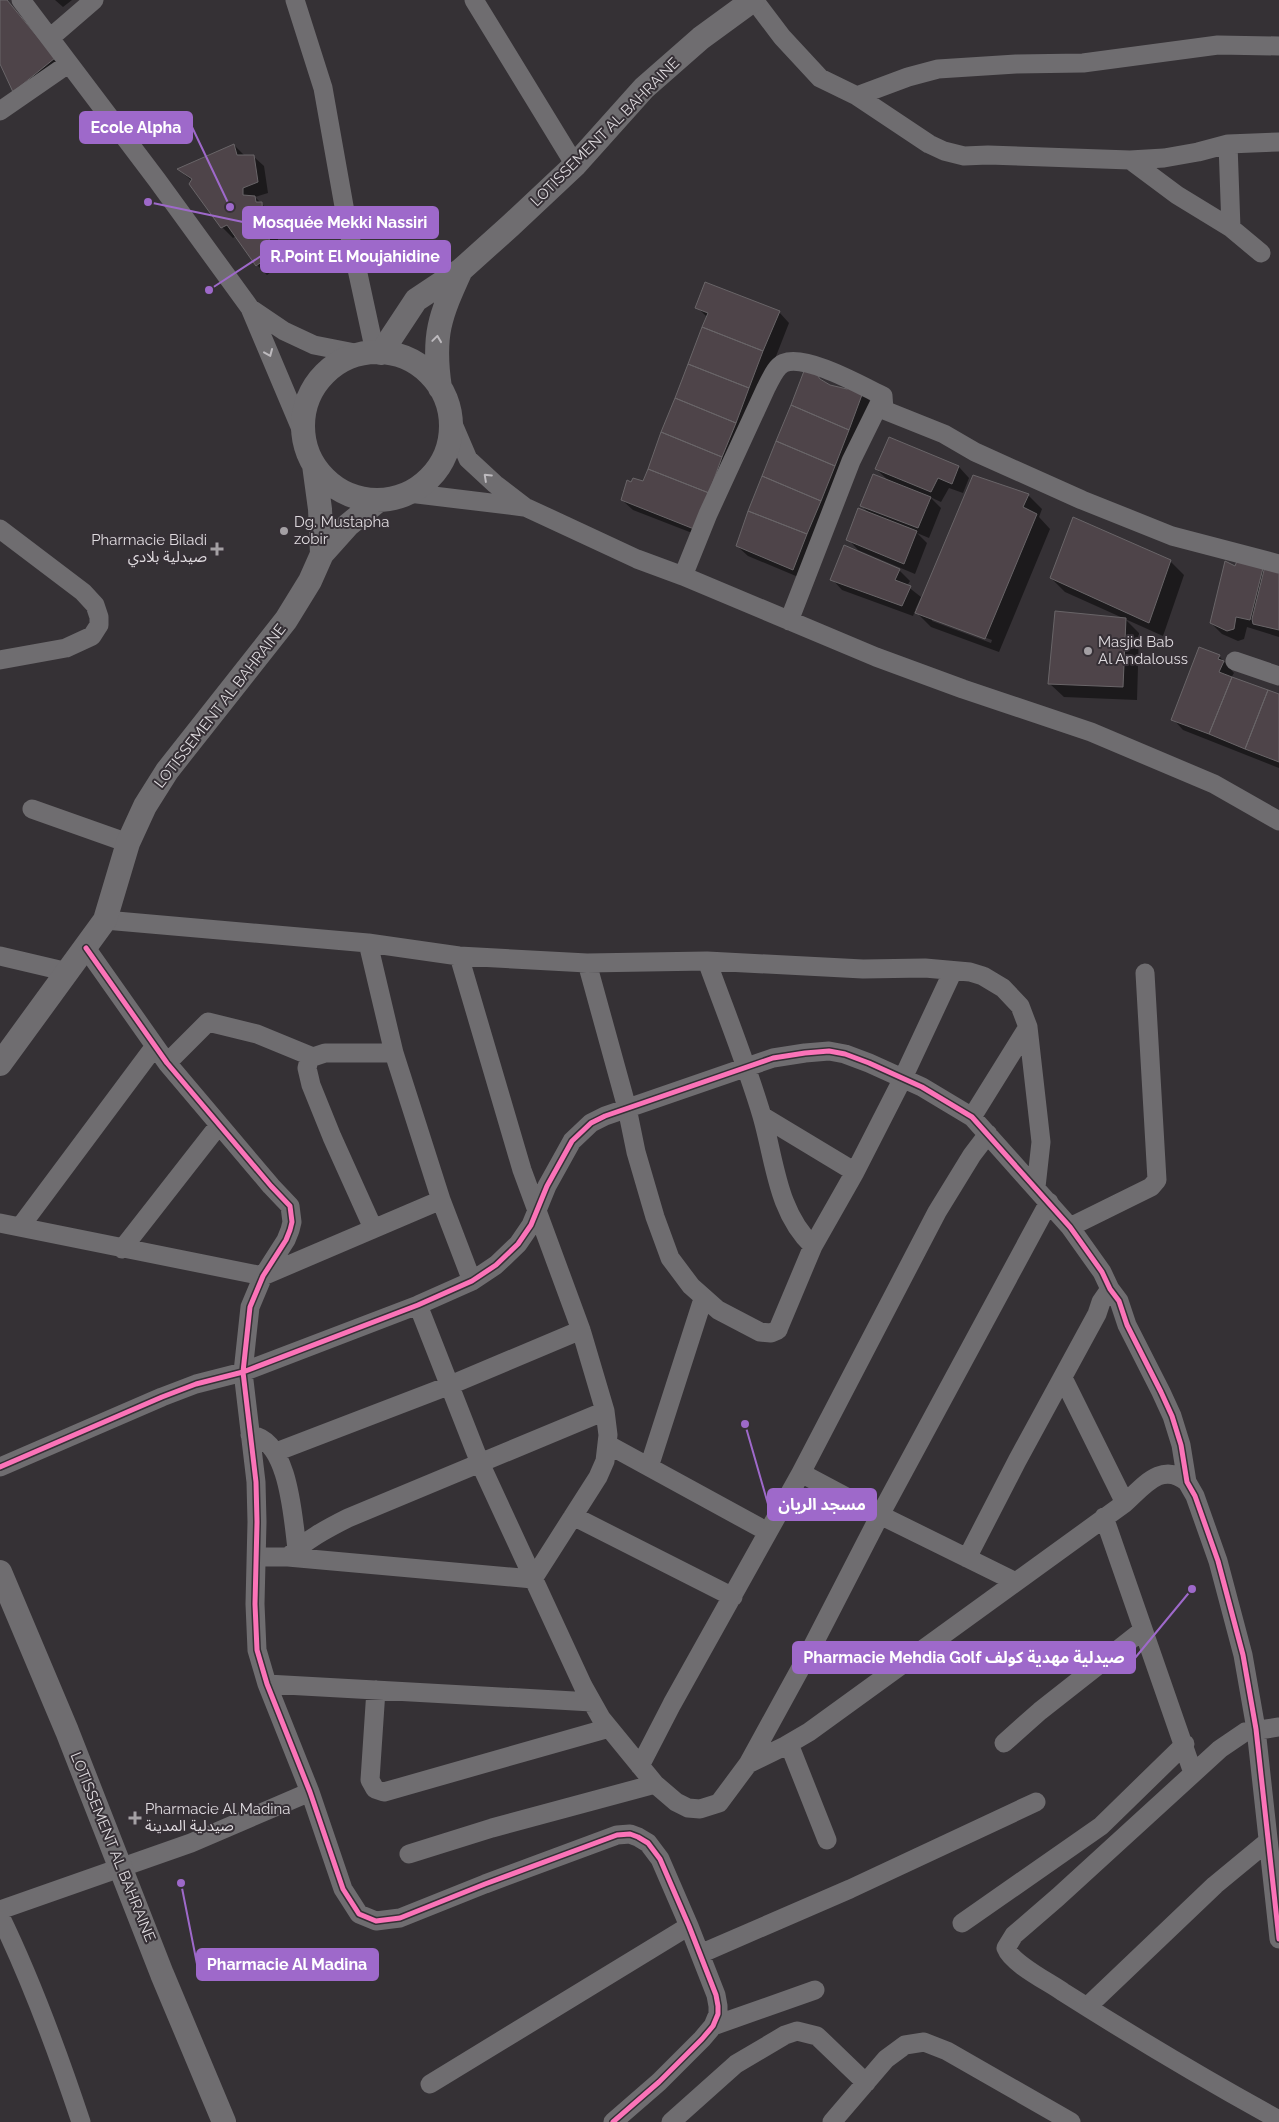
<svg xmlns="http://www.w3.org/2000/svg" width="1279" height="2122" font-family="Raleway,'Noto Sans Arabic',sans-serif">
<style>
.shadow{fill:#0007;fill-rule:evenodd}
.building{fill:#4e4449;stroke:#696568}
.lines{fill:none;stroke-linecap:round;stroke-linejoin:round}
.minor{stroke:#6f6d70;stroke-width:19}
.tertiary{stroke:#6f6d70;stroke-width:24}
.cycleway-casing{stroke:#363036;stroke-width:8}
.cycleway{stroke:#fb73b8;stroke-width:5}
.oneway{stroke:#bdbabe}
.poi-dot{fill:#a4a0a4;stroke:#363036;stroke-width:2}
.labels{text-anchor:middle;stroke-width:4;stroke-linejoin:round;paint-order:stroke}
.street-label{font-size:15px;fill:#dfdbdf;stroke:#363036}
.poi-label{font-size:15px;fill:#dfdbdf;stroke:#363036;text-anchor:start}
.leader{fill:none;stroke:#9e69ca;stroke-width:2}
.callout-dot{fill:#9e69ca;stroke:#363036;stroke-width:2}
.callout{fill:#9e69ca;stroke:#9e69ca;stroke-width:2}
.callout-label{font-size:16px;text-anchor:middle;font-weight:bold;fill:#fff}
</style>
<rect width="100%" height="100%" fill="#353135"/>
<path class="shadow" d="M0 0H7L64 69 24 101 0 60Z
M55 0H72L63 7Z
M234 145 244 155 253 156 264 166 268 193 255 197 272 214V227L277 231 281 265 267 275 257 265 236 236 233 238 222 227 192 181 179 170Z
M697 307 779 312 789 323 705 538 633 510 622 500 644 483 708 318Z
M815 374 829 386 862 393 873 404 803 579 748 556 737 546Z
M889 439 959 467 969 478 963 493 949 488 941 502 930 497 941 508 929 538 917 533 927 543 915 574 858 550 848 539 870 514 861 505 889 481 876 469Z
M1028 495 1042 509 1039 517 1050 529 999 652 931 627 915 611 913 616 842 590 832 579 899 570 910 581 907 586 921 597 915 610 918 611ZM932 618 992 640 991 643 932 621Z
M1170 561 1184 575 1163 636 1065 592 1051 578Z
M1236 567 1279 570V637L1247 627 1244 639 1238 641 1222 634 1211 623Z
M1125 619 1139 633 1137 700 1064 697 1050 684Z
M1219 656 1234 673 1231 678 1279 696V768L1183 730 1173 719Z"/>
<path class="building" d="M0 0H7L55 58 13 92 0 64Z
M234 144 237 155H254L258 182 243 188V195L255 196 256 202H262L263 220H267L271 255 256 266 227 225 221 228 189 184 192 179 177 169Z
M705 282 780 311 763 351 702 327 708 313 695 308Z
M702 327 763 351 749 388 688 364Z
M688 364 749 388 736 423 675 398Z
M804 371 816 373 820 379 830 385 847 389 853 387 863 392 849 430 791 405Z
M675 398 736 423 722 457 661 432Z
M791 405 849 430 835 466 776 441Z
M661 432 722 457 709 493 648 469Z
M889 437 959 466 952 484 938 478 931 492 875 469Z
M776 441 835 466 821 501 762 476Z
M648 469 709 493 694 529 621 500 627 480 631 482 633 478 643 481Z
M873 474 931 497 918 528 860 506Z
M973 475 1029 494 1023 507 1037 514 985 639 915 613Z
M762 476 821 501 807 534 748 511Z
M858 508 917 531 904 564 846 540Z
M748 511 807 534 793 570 736 546Z
M1073 517 1171 560 1149 623 1050 578Z
M844 545 900 569 895 580 911 586 902 606 830 580Z
M1239 556 1264 564 1250 620 1236 617 1234 629 1227 631 1210 623 1225 561 1235 566Z
M1265 566 1279 569V630L1253 624 1252 619Z
M1055 611 1126 618 1123 687 1048 684Z
M1199 647 1220 655 1218 659 1224 661 1219 672 1232 677 1209 734 1171 720Z
M1232 677 1268 690 1245 749 1209 734Z
M1268 690 1279 694V762L1245 749Z"/>
<g class="lines">
<path class="minor" d="M21 0 157 180 250 308 304 436
M295 0 323 88 347 223 375 352
M474 0 575 165
M754 0 782 37 820 78 857 96 929 144 944 151 964 156 988 155 1130 160 1164 158 1198 152 1228 144 1279 142
M50 38 94 0
M857 96 908 77 938 69 1016 64 1083 63 1218 45 1279 46
M0 111 68 64
M1228 144 1231 228
M1130 160 1177 195 1231 228 1261 253
M250 308 284 331 314 345 360 354
M883 396 884 410 944 434 975 452 1082 500 1172 536 1279 564
M450 417 468 459 495 484 525 507 637 559 683 576 876 657 963 689 1091 732 1214 784 1279 821
M409 493 524 507
M0 529 83 592 95 605 99 617V625L92 636 66 648 0 660
M683 576 708 514 766 388C771 379 775 367 784 363 806 354 862 386 883 396
M789 621 851 461 883 396
M1235 661 1279 676
M32 809 128 843
M105 920 368 943 459 956 587 963 707 961 863 969 925 968 970 972 983 976 1003 988 1020 1006 1028 1027 972 1117
M368 943 394 1053 441 1200 472 1281
M86 948 167 1063 271 1186 290 1206 292 1222 290 1230 286 1240 263 1276 250 1307 243 1372 256 1482 257 1522 255 1604 257 1650 267 1684 310 1792 343 1889 359 1914 376 1921 400 1918 485 1884 617 1835 630 1834 638 1837 648 1843 660 1859 689 1926 716 1995 718 2006V2014L713 2026 702 2039 659 2082 613 2122
M0 956 68 972
M707 961C725 1011 747 1065 762 1116 775 1161 777 1212 813 1246
M587 963 627 1108 636 1152 655 1217 670 1258 691 1286 718 1310 760 1332 771 1333 778 1330 779 1327 813 1246 855 1172 902 1080 953 971
M1028 1027 1041 1142 1036 1187
M167 1063 208 1022 257 1034 313 1057
M762 1116 855 1172
M0 1223 263 1276 441 1200
M20 1227 155 1046
M1070 1227 1151 1187 1157 1180 1145 973
M373 1228 332 1137 311 1085 307 1068 309 1060 313 1057 325 1053H394
M122 1249 219 1125
M418 1305 480 1463 583 1686 601 1718 655 1784 676 1802 688 1808 700 1809 719 1803 748 1764 785 1746 809 1732 1125 1503C1144 1486 1162 1461 1187 1482
M1063 1378 1125 1503
M250 1435C289 1438 293 1519 297 1549
M607 1444 768 1532
M276 1452 448 1386 581 1330
M0 1467 162 1397 196 1384 243 1372 418 1305 472 1281 496 1265 518 1244 531 1225 547 1186 572 1141 591 1123 605 1116 773 1058 805 1053 829 1051 845 1054 869 1063 922 1087 972 1117 1070 1227 1102 1272 1110 1289 1119 1301 1127 1325 1161 1392 1172 1416 1181 1445 1187 1482 1195 1496 1218 1561 1243 1655 1256 1729 1279 1939
M649 1467 703 1299
M801 1473 880 1515 1016 1582
M573 1516 733 1597
M1104 1517 1193 1773
M257 1557H288L533 1579 598 1477 605 1461 608 1435 605 1411 581 1330 522 1170 459 956
M288 1557C306 1540 326 1529 348 1518L605 1411
M967 1558 1017 1461 1097 1314 1101 1302 1110 1289
M267 1684 592 1702
M376 1690 370 1780 375 1789 384 1792 609 1728
M1279 1727 1245 1732 1220 1749 1058 1897 1014 1935 1006 1948C1012 1964 1049 1982 1063 1992 1134 2037 1206 2080 1279 2120
M1004 1743 1040 1711 1143 1630
M789 1744 827 1840
M748 1764 810 1651 880 1515 1049 1202
M640 1766 672 1704 801 1473 937 1212 972 1155 988 1134
M409 1854 492 1828 655 1784
M0 1910 191 1843 310 1792
M0 1916C32 1982 58 2053 81 2122
M962 1923 1101 1826 1185 1744
M700 1954 850 1889 1036 1802
M1087 2007 1215 1885 1267 1842
M713 2026 815 1990
M430 2084 689 1926
M671 2122 736 2064 785 2035 797 2031 817 2036 866 2083
M832 2122 886 2059 905 2045 924 2042 947 2051 1071 2122"/>
<path class="tertiary" d="M303 426a74 74 0 1 1 148 0a74 74 0 1 1-148 0Z
M381 353 416 300 461 270 510 226 575 165 644 88 701 38 753 0
M440 388C432 335 440 316 461 270
M314 465 320 509 322 554
M0 1064 105 920 128 843 145 806 167 771 286 620 310 581 322 554 348 525 379 500
M0 1572 67 1731 162 1974 224 2122"/>
<g class="cycleway-casing">
<path id="cycleway" d="M86 948 167 1063 271 1186 290 1206 292 1222 290 1230 286 1240 263 1276 250 1307 243 1372 256 1482 257 1522 255 1604 257 1650 267 1684 310 1792 343 1889 359 1914 376 1921 400 1918 485 1884 617 1835 630 1834 638 1837 648 1843 660 1859 689 1926 716 1995 718 2006V2014L713 2026 702 2039 659 2082 613 2122
M0 1467 162 1397 196 1384 243 1372 418 1305 472 1281 496 1265 518 1244 531 1225 547 1186 572 1141 591 1123 605 1116 773 1058 805 1053 829 1051 845 1054 869 1063 922 1087 972 1117 1070 1227 1102 1272 1110 1289 1119 1301 1127 1325 1161 1392 1172 1416 1181 1445 1187 1482 1195 1496 1218 1561 1243 1655 1256 1729 1279 1939"/>
</g>
<use href="#cycleway" class="cycleway"/>
</g>
<defs><path id="oneway-chevron" d="M-2-3.5L2.5 0L-2 3.5" fill="none" stroke-width="1.6" stroke-linecap="round" stroke-linejoin="round" transform="scale(1.25)"/></defs>
<g class="oneway">
<use href="#oneway-chevron" transform="translate(437 339) rotate(-82)"/>
<use href="#oneway-chevron" transform="translate(269 353) rotate(67)"/>
<use href="#oneway-chevron" transform="translate(487 477) rotate(-137)"/>
</g>
<g class="poi-dot">
<circle cx="284" cy="531" r="5"/>
<path d="M214.5 541.5h5v5h5v5h-5v5h-5v-5h-5v-5h5z"/>
<circle cx="1088" cy="651" r="5"/>
<path d="M132.5 1810.5h5v5h5v5h-5v5h-5v-5h-5v-5h5z"/>
</g>
<g class="labels">
<g class="street-label">
<text transform="translate(605 132) rotate(-45)" y="5">LOTISSEMENT AL BAHRAINE</text>
<text transform="translate(220 706) rotate(-52)" y="5">LOTISSEMENT AL BAHRAINE</text>
<text transform="translate(113 1847) rotate(68)" y="5">LOTISSEMENT AL BAHRAINE</text>
</g>
<g class="poi-label">
<text x="294" y="527">Dg. Mustapha<tspan x="294" dy="17">zobir</tspan></text>
<text x="207" y="545" text-anchor="end">Pharmacie Biladi<tspan x="207" dy="17">صيدلية بلادي</tspan></text>
<text x="1098" y="647">Masjid Bab<tspan x="1098" dy="17">Al Andalouss</tspan></text>
<text x="145" y="1814">Pharmacie Al Madina<tspan x="145" dy="17">صيدلية المدينة</tspan></text>
</g>
</g>
<path class="leader" d="M230 207L192 127M148 202L243 222M209 290L261 256M745 1424L768 1504M1192 1589L1135 1658M181 1883L197 1964"/>
<g class="callout-dot">
<circle cx="230" cy="207" r="5"/>
<circle cx="148" cy="202" r="5"/>
<circle cx="209" cy="290" r="5"/>
<circle cx="745" cy="1424" r="5"/>
<circle cx="1192" cy="1589" r="5"/>
<circle cx="181" cy="1883" r="5"/>
</g>
<g class="callout">
<rect x="80" y="112" width="112" height="31" rx="5"/>
<rect x="243" y="207" width="195" height="31" rx="5"/>
<rect x="261" y="241" width="189" height="31" rx="5"/>
<rect x="768" y="1489" width="108" height="31" rx="5"/>
<rect x="793" y="1642" width="342" height="31" rx="5"/>
<rect x="197" y="1949" width="181" height="31" rx="5"/>
</g>
<g class="callout-label">
<text x="136" y="133">Ecole Alpha</text>
<text x="340" y="228">Mosquée Mekki Nassiri</text>
<text x="355" y="262">R.Point El Moujahidine</text>
<text x="822" y="1510">مسجد الريان</text>
<text x="964" y="1663">Pharmacie Mehdia Golf صيدلية مهدية كولف</text>
<text x="287" y="1970">Pharmacie Al Madina</text>
</g>
</svg>
